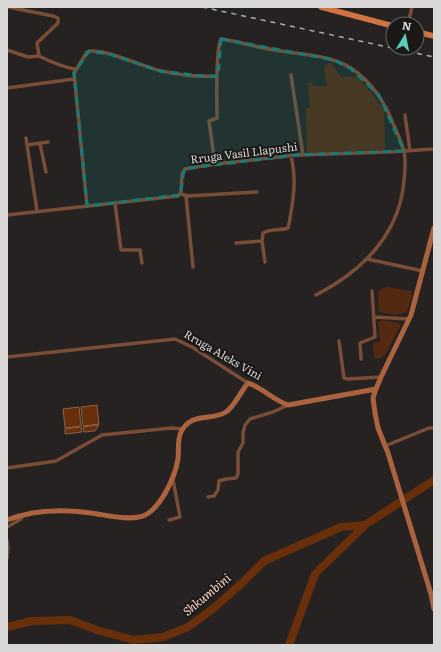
<svg xmlns="http://www.w3.org/2000/svg" width="441" height="652" font-family="Literata,serif">
<style>
.green{fill:#542911}
.water{fill:#692f0a;stroke:#8b6248}
.lines{fill:none;stroke-linecap:round;stroke-linejoin:round}
.river{stroke:#692f0a;stroke-width:8}
.street{stroke:#7a4d36;stroke-width:3.5}
.secondary{stroke:#aa633e;stroke-width:5}
.primary{stroke:#d07342;stroke-width:5.5}
.rail{stroke:#aeacab;stroke-width:1.5;stroke-dasharray:5 5;stroke-linecap:butt}
.marked{fill:#197b73;fill-opacity:0.2;stroke:#197b73;stroke-width:3;stroke-dasharray:8 5;stroke-linejoin:round}
.labels{text-anchor:middle;stroke-width:4;stroke-linejoin:round;paint-order:stroke}
.street-label{font-size:11px;fill:#d9d8d7;stroke:#1b1918}
.water-label{font-size:12px;font-style:italic;fill:#fad4c1;stroke:#1b1918}
</style>
<rect width="100%" height="100%" fill="#252221"/>
<path class="green" d="M330 62 341 77H357L371 92 384 111 385 150 307 153 306 108H310L308 83H312L315 86H327L324 68Z
M387 287 411 291 412 296 407 312 394 315 379 312 378 292 382 288Z
M382 320 398 323 401 325 385 355 380 358 374 359 373 343 380 342 378 322Z"/>
<path class="water" d="M97 405 99 424 83 426 81 407Z
M79 407 81 426 65 428 63 409Z
M99 425 95 431 84 432 83 427Z
M81 427 82 432 65 434V429Z"/>
<g class="lines">
<path class="river" d="M7 627 32 621 70 620 100 631 134 640 163 637 188 627 214 608 242 583 264 561 341 527 365 525
M289 645 315 574 365 525 434 480"/>
<path class="street" d="M8 7 53 16 58 18V23L37 43 39 56C51 62 62 67 75 69
M408 24 412 7
M7 50 28 57 39 56
M291 75 303 155
M7 88 74 79
M405 115 410 151
M26 138 37 211
M40 144 46 172
M27 145 48 142
M215 164 209 121 217 118C217 102 215 51 221 39 225 39 229 41 233 41 247 44 261 48 275 50 300 55 328 54 351 68 372 82 386 104 395 128 398 135 402 143 404 151 406 160 405 172 404 181 399 236 362 271 316 295
M181 194 188 196 257 192
M186 196 193 267
M115 203 121 250H140L142 263
M87 206 74 73 87 52C100 46 146 68 161 71 180 75 198 77 217 76
M7 215 178 196 181 193 182 175 185 169 215 164 297 155 389 152 434 149
M236 243 262 241
M367 259 423 271
M265 262 262 241 263 233C270 228 280 231 288 228L289 224C293 202 297 179 291 156
M374 317 409 319
M339 341 344 378 348 379 381 377
M7 357 175 339 192 347 248 383
M361 359 360 343 375 337 372 291
M385 446 429 428H434
M7 468 56 461 102 435 171 428 183 429
M208 497 214 496 218 490 219 481 226 479 236 478 238 474V452L243 443V433L245 425 250 419 273 412 288 405
M169 520 180 517 173 480
M7 527 21 519 23 515
M7 540 8 548 7 558"/>
<path class="secondary" d="M434 228 411 315 381 377 376 389 373 398 375 413 378 428 388 453 431 594 434 609
M7 520C33 510 63 509 91 513 106 515 124 520 139 517 159 514 175 477 178 459 179 451 177 440 181 432 192 411 210 422 226 412 234 407 241 391 248 383 263 388 273 400 288 405L376 389"/>
<path class="primary" d="M321 7 393 26
M417 32 434 36"/>
<path class="rail" d="M202 7 434 57"/>
</g>
<path class="marked" d="M221 39 334 60 351 69 379 95 404 151 297 155 189 168 184 170 180 195 87 206 74 73 89 51 109 54 160 71 203 76H218Z"/>
<g class="labels">
<g class="street-label">
<text transform="translate(244 153) rotate(-7)" y="4">Rruga Vasil Llapushi</text>
<text transform="translate(223 355) rotate(30)" y="4">Rruga Aleks Vini</text>
</g>
<g class="water-label">
<text transform="translate(207 595) rotate(-40)" y="4">Shkumbini</text>
</g>
</g>
<rect width="441" height="652" fill="none" stroke="#d9d8d7" stroke-width="16"/>
<g transform="translate(405 36) rotate(10)"><circle r="19" fill="#1b1918" stroke="#676564"/>
<path d="M0-3L7 15L0 10L-7 15Z" fill="#5acebd"/>
<text y="-6" font-size="11" font-weight="bold" text-anchor="middle" fill="#d9d8d7">N</text>
</g>
</svg>
